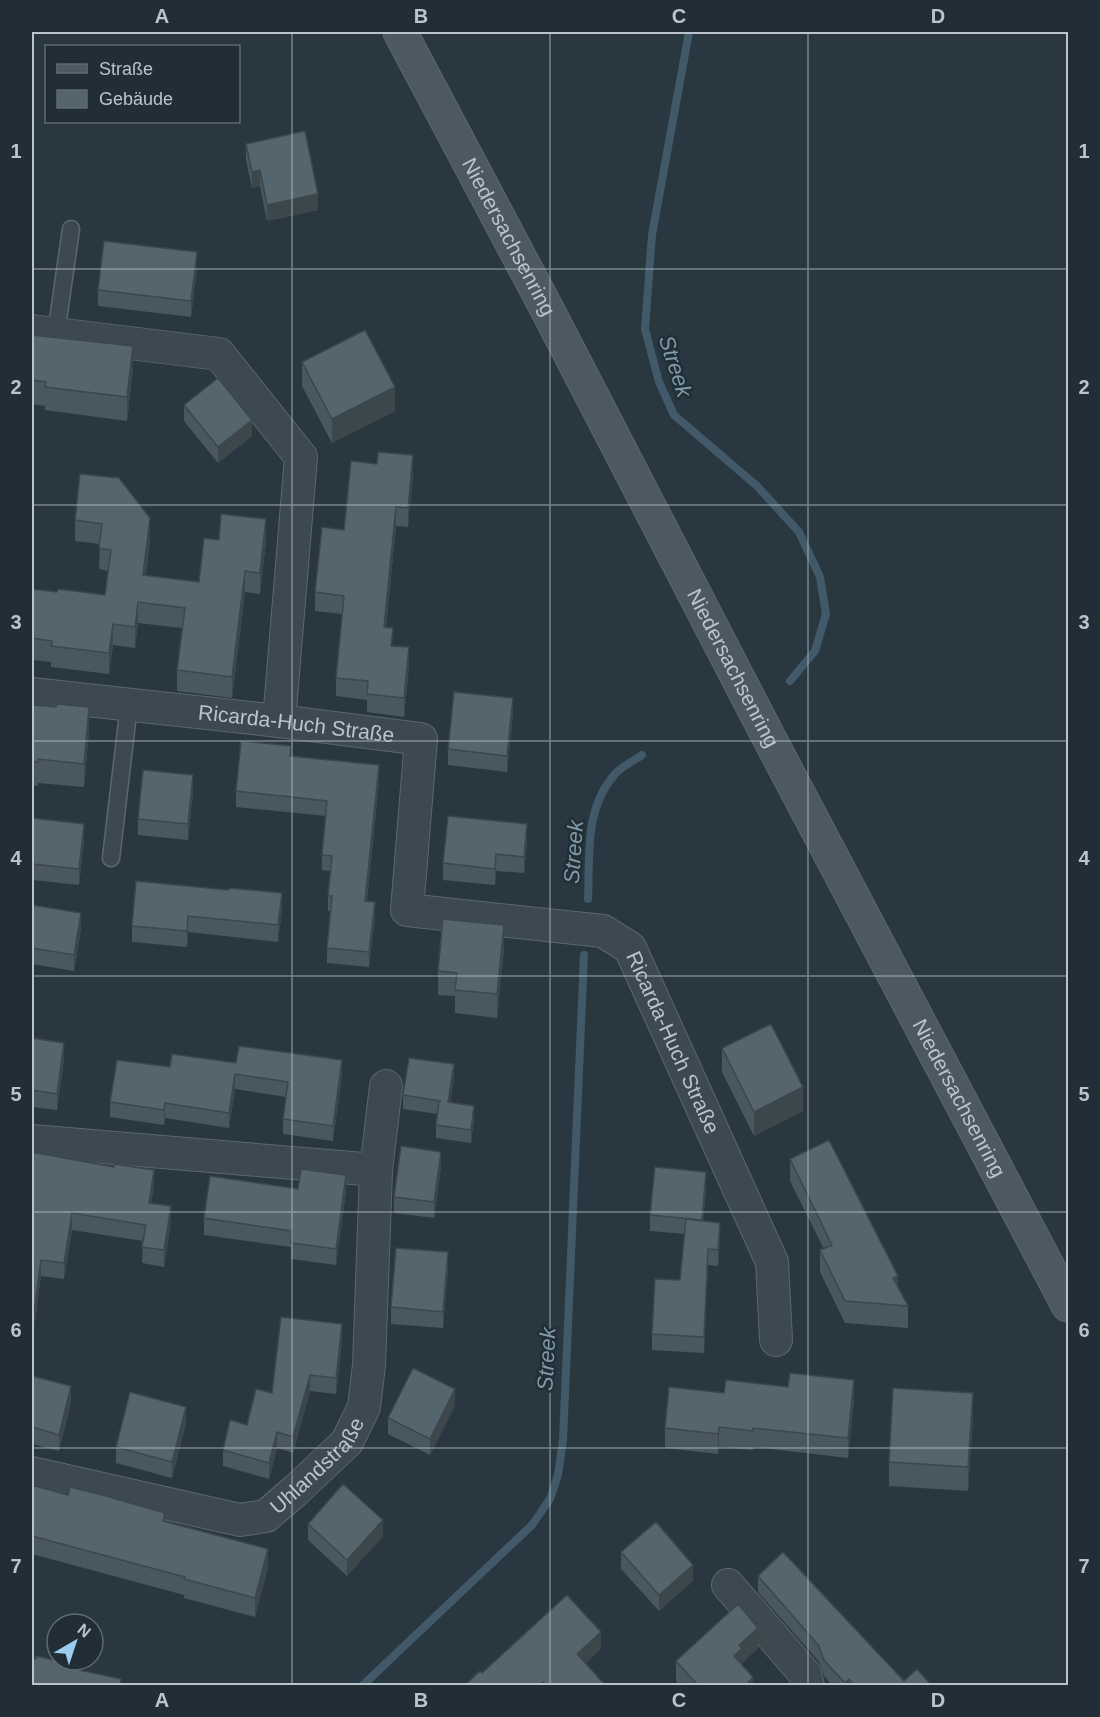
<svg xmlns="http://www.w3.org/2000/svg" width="1100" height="1717" font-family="Arial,sans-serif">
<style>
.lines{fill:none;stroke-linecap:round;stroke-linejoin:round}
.stream{stroke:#415968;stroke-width:8}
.service-casing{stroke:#5b676d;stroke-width:19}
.minor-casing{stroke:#5b676d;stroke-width:34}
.secondary-casing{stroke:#5b676d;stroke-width:35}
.service{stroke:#3d4950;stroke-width:16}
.minor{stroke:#3d4950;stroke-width:32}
.secondary{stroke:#4c5963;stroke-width:33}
.wall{fill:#49575e}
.shaded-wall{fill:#3c474c}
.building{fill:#55656d;stroke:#3c474c;stroke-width:1.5}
.grid{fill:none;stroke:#bac4ca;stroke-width:1.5;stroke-opacity:0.55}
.labels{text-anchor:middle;stroke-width:5;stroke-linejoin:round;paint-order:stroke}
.street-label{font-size:21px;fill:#bac4ca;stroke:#222e35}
.water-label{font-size:22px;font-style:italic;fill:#7e9aaa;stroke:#222e35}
.neatline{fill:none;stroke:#bac4ca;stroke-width:2}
.grid-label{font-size:20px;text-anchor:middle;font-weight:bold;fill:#bac4ca}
</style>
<rect width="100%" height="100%" fill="#293840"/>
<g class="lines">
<path class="stream" d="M689 32 652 235 645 329 659 382 674 415 757 486 799 532 820 577 826 614 815 651 790 681
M588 899C590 855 584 809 615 774 622 766 634 761 642 755
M362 1686 532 1525 550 1499 558 1475 563 1440 584 955"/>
<g class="service-casing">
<path id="service" d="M56 334 71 229
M111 858 129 705"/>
</g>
<g class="minor-casing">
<g id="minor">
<path d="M32 331 219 354 301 457 279 721"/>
<path id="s1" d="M32 694 279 721 421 739 407 910 603 931 630 948 772 1262 776 1340"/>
<path d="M32 1141 376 1170"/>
<path id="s2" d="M32 1473 240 1520 266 1516 295 1491 347 1442 364 1407 369 1365 376 1170 386 1086"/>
<path d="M728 1585 805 1674 808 1686"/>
</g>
</g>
<g class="secondary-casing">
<g id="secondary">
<path id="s3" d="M400 32 549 313 767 734 1068 1305"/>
</g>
</g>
<use href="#service" class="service"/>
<use href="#minor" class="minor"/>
<use href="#secondary" class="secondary"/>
</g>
<path class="wall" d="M246 144 318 210 267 221 260 186 252 188 246 160Z
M197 268 191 317 98 306V290Z
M32 335 133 370 127 421 45 410V406L32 404Z
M302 362 395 411 332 443 302 386Z
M184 405 252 436 218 463 184 421Z
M80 474 150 539 146 575 199 582 219 540 266 541 260 594 245 592 232 698 177 691V670L182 628 138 623 135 648 113 645 109 674 51 667V662L32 660V589L57 592 105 595 108 571 99 569 100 544 75 541V520Z
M413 474 408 527 396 526 386 627 393 646 409 666 404 717 367 712V700L336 696V678L342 614 315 611V592Z
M32 705 89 731 84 787 38 783V786L32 785Z
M513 714 507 772 448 765V749Z
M291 756 379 781 367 901 375 917 369 967 327 963V948L330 911H328V896L330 871 322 870V855L326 816 236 807V791Z
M193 791 188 840 138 835V819Z
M32 818 84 840 79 885 32 880Z
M527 840 524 873 496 871 495 885 443 880V863Z
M228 890 282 909 278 942 188 932 187 947 132 942V926Z
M32 905 81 929 74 971 32 964Z
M504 948 497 1018 455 1013V996L438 995V971Z
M32 1038 64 1059 57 1110 32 1107Z
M722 1048 803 1111 754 1136 722 1072Z
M236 1063 342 1075 333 1141 283 1134V1119L286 1097 235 1089 229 1128 165 1118 164 1125 110 1117V1102Z
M454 1078 450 1102 474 1119 471 1143 436 1138V1125L438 1114 403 1109V1095Z
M32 1152 154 1186 151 1203 171 1222 164 1267 142 1263 143 1241 72 1230 64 1279 41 1276 32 1342Z
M790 1159 898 1287 908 1306V1328L845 1323 820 1272V1250L824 1249 790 1181Z
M441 1168 434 1218 394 1213V1197Z
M706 1188 703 1221 720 1239 718 1266 708 1265 704 1353 652 1350V1334L680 1280 685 1234 650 1231V1215Z
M298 1189 346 1191 336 1265 291 1259V1247L204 1235V1218Z
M448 1268 443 1328 391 1324V1307Z
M342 1341 336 1394 310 1391 293 1453 277 1448 269 1479 223 1466V1450L247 1425 272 1393Z
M32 1376 71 1402 59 1451 32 1444Z
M724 1393 854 1400 848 1458 753 1447V1450L719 1447 718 1454 665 1448V1428Z
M455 1405 430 1455 388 1434V1418Z
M973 1417 968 1491 889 1486V1462Z
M186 1423 172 1478 116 1463V1447Z
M32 1485 165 1521 268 1567 255 1617 184 1598V1595L32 1554Z
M308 1524 383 1536 347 1576 308 1540Z
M621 1552 693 1581 659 1611 621 1569Z
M758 1576 904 1681 932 1686H833L824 1676 819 1662 758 1592Z
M758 1648 742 1663V1665L753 1686H680L676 1681V1661Z"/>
<path class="shaded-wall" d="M260 170V186L252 188V172Z
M318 194V210L267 221V205Z
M197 252V268L191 317V301Z
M133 346V370L127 421V397Z
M395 387V411L332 443V419Z
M252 420V436L218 463V447Z
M413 455V474L408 527V508Z
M33 463V486L32 496V472Z
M396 507V526L384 646V627Z
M150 518V539L143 596V575Z
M266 519V541L260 594V573Z
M245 571V592L232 698V677Z
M138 602V623L135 648V627Z
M113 624V645L109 674V653Z
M409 647V666L404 717V698Z
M513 698V714L507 772V756Z
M89 707V731L84 787V764Z
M379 765V781L365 916V901Z
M193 775V791L188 840V824Z
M84 824V840L79 885V869Z
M527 824V840L524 873V857Z
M496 854V871L495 885V869Z
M282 893V909L278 942V925Z
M375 902V917L369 967V952Z
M81 913V929L74 971V955Z
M188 916V932L187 947V931Z
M504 925V948L497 1018V994Z
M64 1043V1059L57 1110V1094Z
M342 1060V1075L333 1141V1126Z
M454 1064V1078L448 1116V1102Z
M235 1074V1089L229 1128V1113Z
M803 1087V1111L754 1136V1112Z
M165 1103V1118L164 1125V1110Z
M474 1106V1119L471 1143V1130Z
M441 1152V1168L434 1218V1202Z
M154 1170V1186L149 1219V1203Z
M706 1172V1188L702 1236V1220Z
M346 1175V1191L336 1265V1249Z
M171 1206V1222L164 1267V1250Z
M72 1213V1230L64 1279V1263Z
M720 1223V1239L718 1266V1250Z
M708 1249V1265L704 1353V1337Z
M448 1252V1268L443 1328V1312Z
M41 1260V1276L32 1342V1326Z
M898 1276V1298L893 1278Z
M342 1324V1341L336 1394V1378Z
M310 1375V1391L293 1453V1437Z
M854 1380V1400L848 1458V1438Z
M71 1386V1402L59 1451V1435Z
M455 1389V1405L430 1455V1439Z
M973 1393V1417L968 1491V1467Z
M186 1407V1423L172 1478V1462Z
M719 1427V1447L718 1454V1434Z
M277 1432V1448L269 1479V1463Z
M383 1520V1536L347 1576V1560Z
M268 1549V1567L255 1617V1598Z
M693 1565V1581L659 1611V1595Z
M758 1628V1648L742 1663V1668L734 1656 739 1645Z
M601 1632V1649L577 1672V1654Z
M753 1677V1686H745Z
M849 1679V1686H845V1683Z"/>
<path class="building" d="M305 131 318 194 267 205 260 170 252 172 246 144Z
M104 241 197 252 191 301 98 290Z
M365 330 395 387 332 419 302 362Z
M32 335 133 346 127 397 45 387 46 382 32 380Z
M218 378 252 420 218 447 184 405Z
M378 452 413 455 408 508 396 507 384 627 393 628 391 646 409 647 404 698 367 694 368 681 336 678 344 596 315 592 322 527 344 530 351 461 377 464Z
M80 474 119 478 150 518 143 575 199 582 204 538 219 540 221 514 266 519 260 573 245 571 232 677 177 670 185 608 138 602 135 627 113 624 109 653 51 646 52 641 32 638V589L57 592 58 589 105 595 111 550 99 548 102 524 75 520Z
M454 692 513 698 507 756 448 749Z
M57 704 89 707 84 764 38 759V762L32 761V705L56 707Z
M241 741 291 746 290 756 379 765 365 901 375 902 369 952 327 948 332 896H328L332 856 322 855 327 801 236 791Z
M143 770 193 775 188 824 138 819Z
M448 816 527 824 524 857 496 854 495 869 443 863Z
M32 818 84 824 79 869 32 864Z
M136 881 228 890 229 888 282 893 278 925 188 916 187 931 132 926Z
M32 905 81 913 74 955 32 948Z
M443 919 504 925 497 994 455 990 457 973 438 971Z
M771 1024 803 1087 754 1112 722 1048Z
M32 1038 64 1043 57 1094 32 1090Z
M239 1046 342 1060 333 1126 283 1119 288 1082 235 1074 229 1113 165 1103 164 1110 110 1102 117 1060 170 1067 172 1054 236 1063Z
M409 1058 454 1064 448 1102 474 1106 471 1130 436 1125 439 1101H441L403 1095Z
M829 1140 898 1276 893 1278 908 1306 845 1301 820 1250 832 1245 790 1159Z
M401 1146 441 1152 434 1202 394 1197Z
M32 1152 114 1167V1164L154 1170 149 1203 171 1206 164 1250 142 1247 146 1225 72 1213 64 1263 41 1260 32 1326Z
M655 1167 706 1172 702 1220 650 1215Z
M301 1169 346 1175 336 1249 291 1243 292 1231 204 1218 210 1176 298 1189Z
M686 1219 720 1223 718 1250 708 1249 704 1337 652 1334 655 1279 680 1280Z
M396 1248 448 1252 443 1312 391 1307Z
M281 1317 342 1324 336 1378 310 1375 293 1437 277 1432 269 1463 223 1450 230 1420 247 1425 256 1389 272 1393Z
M413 1368 455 1389 430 1439 388 1418Z
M790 1373 854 1380 848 1438 753 1428V1431L719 1427 718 1434 665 1428 669 1387 724 1393 726 1380 788 1387Z
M32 1376 71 1386 59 1435 32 1427Z
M893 1388 973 1393 968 1467 889 1462Z
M130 1392 186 1407 172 1462 116 1447Z
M343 1484 383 1520 347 1560 308 1524Z
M32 1485 68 1495 70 1487 106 1496 165 1513 163 1521 268 1549 255 1598 184 1579 185 1577 32 1536Z
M656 1522 693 1565 659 1595 621 1552Z
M783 1552 904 1681 917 1669 932 1686H855L849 1679 845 1683 824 1660 819 1646 758 1576Z
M567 1595 601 1632 577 1654 606 1686H546L543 1682 540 1686H464L480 1671 482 1673Z
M738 1604 758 1628 739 1645 742 1648 734 1656 753 1677 745 1686H693L696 1683 676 1661Z
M36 1656 66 1663 65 1667 121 1679 120 1686H32V1658L36 1659Z"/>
<path class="grid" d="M292 32V1686M550 32V1686M808 32V1686M32 269H1068M32 505H1068M32 741H1068M32 976H1068M32 1212H1068M32 1448H1068"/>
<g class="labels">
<g class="street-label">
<text dy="7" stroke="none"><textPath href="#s3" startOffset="232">Niedersachsenring</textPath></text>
<text dy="7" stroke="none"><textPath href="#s3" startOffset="718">Niedersachsenring</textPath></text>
<text dy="7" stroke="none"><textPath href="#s1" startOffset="266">Ricarda-Huch Straße</textPath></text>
<text dy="7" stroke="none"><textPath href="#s1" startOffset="896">Ricarda-Huch Straße</textPath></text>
<text dy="7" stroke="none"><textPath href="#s3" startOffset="1204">Niedersachsenring</textPath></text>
<text dy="7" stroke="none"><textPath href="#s2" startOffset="312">Uhlandstraße</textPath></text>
</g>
<g class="water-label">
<text transform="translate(676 366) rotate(72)" y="8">Streek</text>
<text transform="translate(573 852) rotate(-86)" y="8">Streek</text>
<text transform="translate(546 1359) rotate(-87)" y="8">Streek</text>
</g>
</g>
<rect width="1100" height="1717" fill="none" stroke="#222e35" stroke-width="66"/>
<rect x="45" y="45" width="195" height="78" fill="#222e35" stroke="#5f6a71" stroke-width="1.5"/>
<rect x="57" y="64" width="30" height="9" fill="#4c5963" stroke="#5f6a71" stroke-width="1.5"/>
<text x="99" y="75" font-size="18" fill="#bac4ca">Straße</text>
<rect x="57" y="90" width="30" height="18" fill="#55656d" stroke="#5f6a71" stroke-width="1.5"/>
<text x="99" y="105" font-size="18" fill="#bac4ca">Gebäude</text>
<g transform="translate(75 1642) rotate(39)"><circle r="28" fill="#222e35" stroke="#5f6a71" stroke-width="1.5"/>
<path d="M0-4.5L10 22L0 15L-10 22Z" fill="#9acdef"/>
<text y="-9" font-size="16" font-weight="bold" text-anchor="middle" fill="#bac4ca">N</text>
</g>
<rect x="33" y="33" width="1034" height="1651" class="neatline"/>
<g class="grid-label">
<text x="162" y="23">A</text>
<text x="421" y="23">B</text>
<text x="679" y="23">C</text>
<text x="938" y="23">D</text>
<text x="16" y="158">1</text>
<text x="1084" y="158">1</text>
<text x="16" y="394">2</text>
<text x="1084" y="394">2</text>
<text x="16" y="629">3</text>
<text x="1084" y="629">3</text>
<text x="16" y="865">4</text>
<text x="1084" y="865">4</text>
<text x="16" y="1101">5</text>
<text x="1084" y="1101">5</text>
<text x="16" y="1337">6</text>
<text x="1084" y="1337">6</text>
<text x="16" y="1573">7</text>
<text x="1084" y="1573">7</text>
<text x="162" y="1707">A</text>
<text x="421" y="1707">B</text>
<text x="679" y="1707">C</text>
<text x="938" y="1707">D</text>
</g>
</svg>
